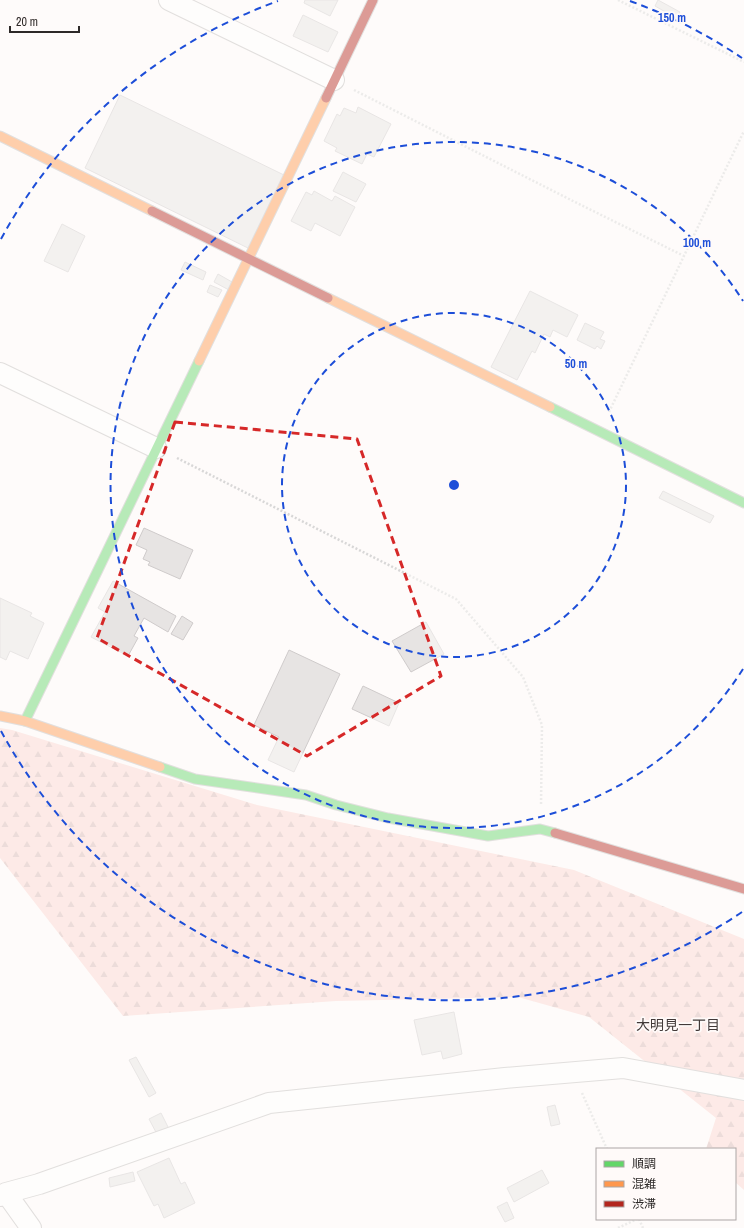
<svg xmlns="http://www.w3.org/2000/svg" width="744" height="1228" font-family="'Archivo Narrow','Noto Sans JP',sans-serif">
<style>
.forest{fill:url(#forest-firs)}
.building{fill:#e7e4e3;stroke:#cfcbcb}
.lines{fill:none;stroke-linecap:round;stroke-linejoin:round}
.street-casing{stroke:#c0bdbc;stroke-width:22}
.fast-casing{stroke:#c0bdbc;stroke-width:11}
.slow-casing{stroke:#c0bdbc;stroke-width:11}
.jam-casing{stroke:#c0bdbc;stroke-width:11}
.path{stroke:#d8d7d7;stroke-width:2.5;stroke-dasharray:2 2;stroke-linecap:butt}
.street{stroke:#fffefe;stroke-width:20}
.fast{stroke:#63d668;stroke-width:9}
.slow{stroke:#ff974d;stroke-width:9}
.jam{stroke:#b3261e;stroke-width:9}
.marked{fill:none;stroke:#d62828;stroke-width:3;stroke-dasharray:8 5;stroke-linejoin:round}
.ring{fill:none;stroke:#1d4ed8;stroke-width:2;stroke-dasharray:7 5}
.labels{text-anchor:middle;stroke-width:3.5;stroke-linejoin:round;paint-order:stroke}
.neighbourhood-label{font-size:14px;fill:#423a39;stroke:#fffaf9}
.centre{fill:#1d4ed8;stroke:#fffaf9;stroke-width:2}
.ring-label{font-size:12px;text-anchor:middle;font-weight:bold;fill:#1d4ed8;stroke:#fffaf9;stroke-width:3.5;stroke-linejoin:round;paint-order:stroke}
</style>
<defs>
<pattern id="forest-firs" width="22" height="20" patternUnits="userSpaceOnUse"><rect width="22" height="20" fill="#fcd5d0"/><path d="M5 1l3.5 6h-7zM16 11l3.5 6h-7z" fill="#d8b7b3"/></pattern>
</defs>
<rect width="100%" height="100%" fill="#fefbfa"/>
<path class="forest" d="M0 728 12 730 257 805 574 870 744 939V1190L735 1182V1149H706L716 1118 589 1017 518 997 336 1001 123 1016 0 858Z"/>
<path class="building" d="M305 0H338L330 16 304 3Z
M658 0 680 12 676 18 655 6Z
M303 15 338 32 328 52 293 36Z
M120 95 286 176 250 249 85 168Z
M358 107 391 124 374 157 367 154 362 164 335 151 337 148 324 141 337 114 340 116 344 108 356 113Z
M343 172 366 184 356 202 333 191Z
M314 191 332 201 335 196 355 207 340 236 315 223 311 231 291 221 306 192 312 195Z
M62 224 85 236 68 272 44 261Z
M185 262 206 272 203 280 181 270Z
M218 274 232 282 229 290 214 282Z
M210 285 222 290 218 297 207 292Z
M530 291 578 315 567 337 553 330 550 337 544 334 535 353 532 351 517 380 491 367Z
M585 323 604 332 600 339 605 341 601 349 597 346 595 349 577 340Z
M663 491 714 516 710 523 659 498Z
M144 528 193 550 180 579 148 565 150 562 143 559 147 550 136 545Z
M113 581 176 616 168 632 144 618 134 636 138 638 128 656 91 637 105 612 98 608Z
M0 598 32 613 30 616 44 623 28 659 10 651 6 660 0 657Z
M182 616 193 623 183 640 171 634Z
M426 622 444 654 411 672 392 641Z
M289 650 340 674 294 772 268 760 279 737 254 725Z
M363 686 399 703 389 726 352 709Z
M454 1012 462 1054 443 1059 441 1051 422 1055 414 1020Z
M136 1057 156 1093 149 1097 129 1060Z
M555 1105 560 1124 551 1126 547 1107Z
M161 1113 170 1131 158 1136 149 1119Z
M169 1158 181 1184 185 1182 195 1203 164 1218 158 1204 154 1206 137 1172Z
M542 1170 549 1183 514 1202 507 1188Z
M133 1172 135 1181 110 1187 109 1178Z
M507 1202 514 1218 505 1222 497 1207Z"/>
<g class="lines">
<g class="street-casing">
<path id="street" d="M169 0 334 80
M0 373 156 448
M6 1193 31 1228
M0 1196 6 1193 39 1184 269 1103 505 1078 623 1068 744 1090"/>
</g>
<g class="fast-casing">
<path id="fast" d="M550 407 744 503
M25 721 199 361
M160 767 195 779 306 795 336 805 388 818 488 836 540 829 555 833"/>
</g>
<g class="slow-casing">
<path id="slow" d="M0 136 152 211
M328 298 550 407
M199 361 326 98
M0 716 25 721 160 767"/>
</g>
<g class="jam-casing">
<path id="jam" d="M326 98 373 0
M152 211 328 298
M555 833 744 889"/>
</g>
<path class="path" d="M618 0 744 62
M354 90 573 201 684 256
M609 412 744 131
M177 458 456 599 523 677 542 725 541 806
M582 1093 607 1149
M639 1219 643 1228
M618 1228 637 1219"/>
<use href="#street" class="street"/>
<use href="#fast" class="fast"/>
<use href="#slow" class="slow"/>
<use href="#jam" class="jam"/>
</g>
<path d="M0 0H744V1228H0ZM175 422 357 439 441 676 307 756 97 638Z" fill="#fefbfa" fill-opacity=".55" fill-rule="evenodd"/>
<path class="marked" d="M175 422 357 439 441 676 307 756 97 638Z"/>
<g class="ring">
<circle cx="454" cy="485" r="172"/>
<path d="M743 669A343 343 0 1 1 743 301"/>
<path d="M742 912A515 515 0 0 1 1 731M1 239A515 515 0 0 1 278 1M630 1A515 515 0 0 1 742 58"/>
</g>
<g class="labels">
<g class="neighbourhood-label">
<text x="678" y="1030">大明見一丁目</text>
</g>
</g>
<circle cx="454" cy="485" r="6" class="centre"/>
<g class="ring-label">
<text x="672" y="22">150 m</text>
<text x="697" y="247">100 m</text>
<text x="576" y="368">50 m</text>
</g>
<rect x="596" y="1148" width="140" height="72" fill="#fffaf9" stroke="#aba6a5"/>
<rect x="604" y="1161" width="20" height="6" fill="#63d668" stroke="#aba6a5"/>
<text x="632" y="1168" font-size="12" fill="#2d2928">順調</text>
<rect x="604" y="1181" width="20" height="6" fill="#ff974d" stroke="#aba6a5"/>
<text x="632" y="1188" font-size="12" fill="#2d2928">混雑</text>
<rect x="604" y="1201" width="20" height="6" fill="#b3261e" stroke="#aba6a5"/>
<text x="632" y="1208" font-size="12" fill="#2d2928">渋滞</text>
<path d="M10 26v6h69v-6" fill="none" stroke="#2d2928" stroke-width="2"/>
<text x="16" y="26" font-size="12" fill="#2d2928" stroke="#fffaf9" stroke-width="3" paint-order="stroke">20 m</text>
</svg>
